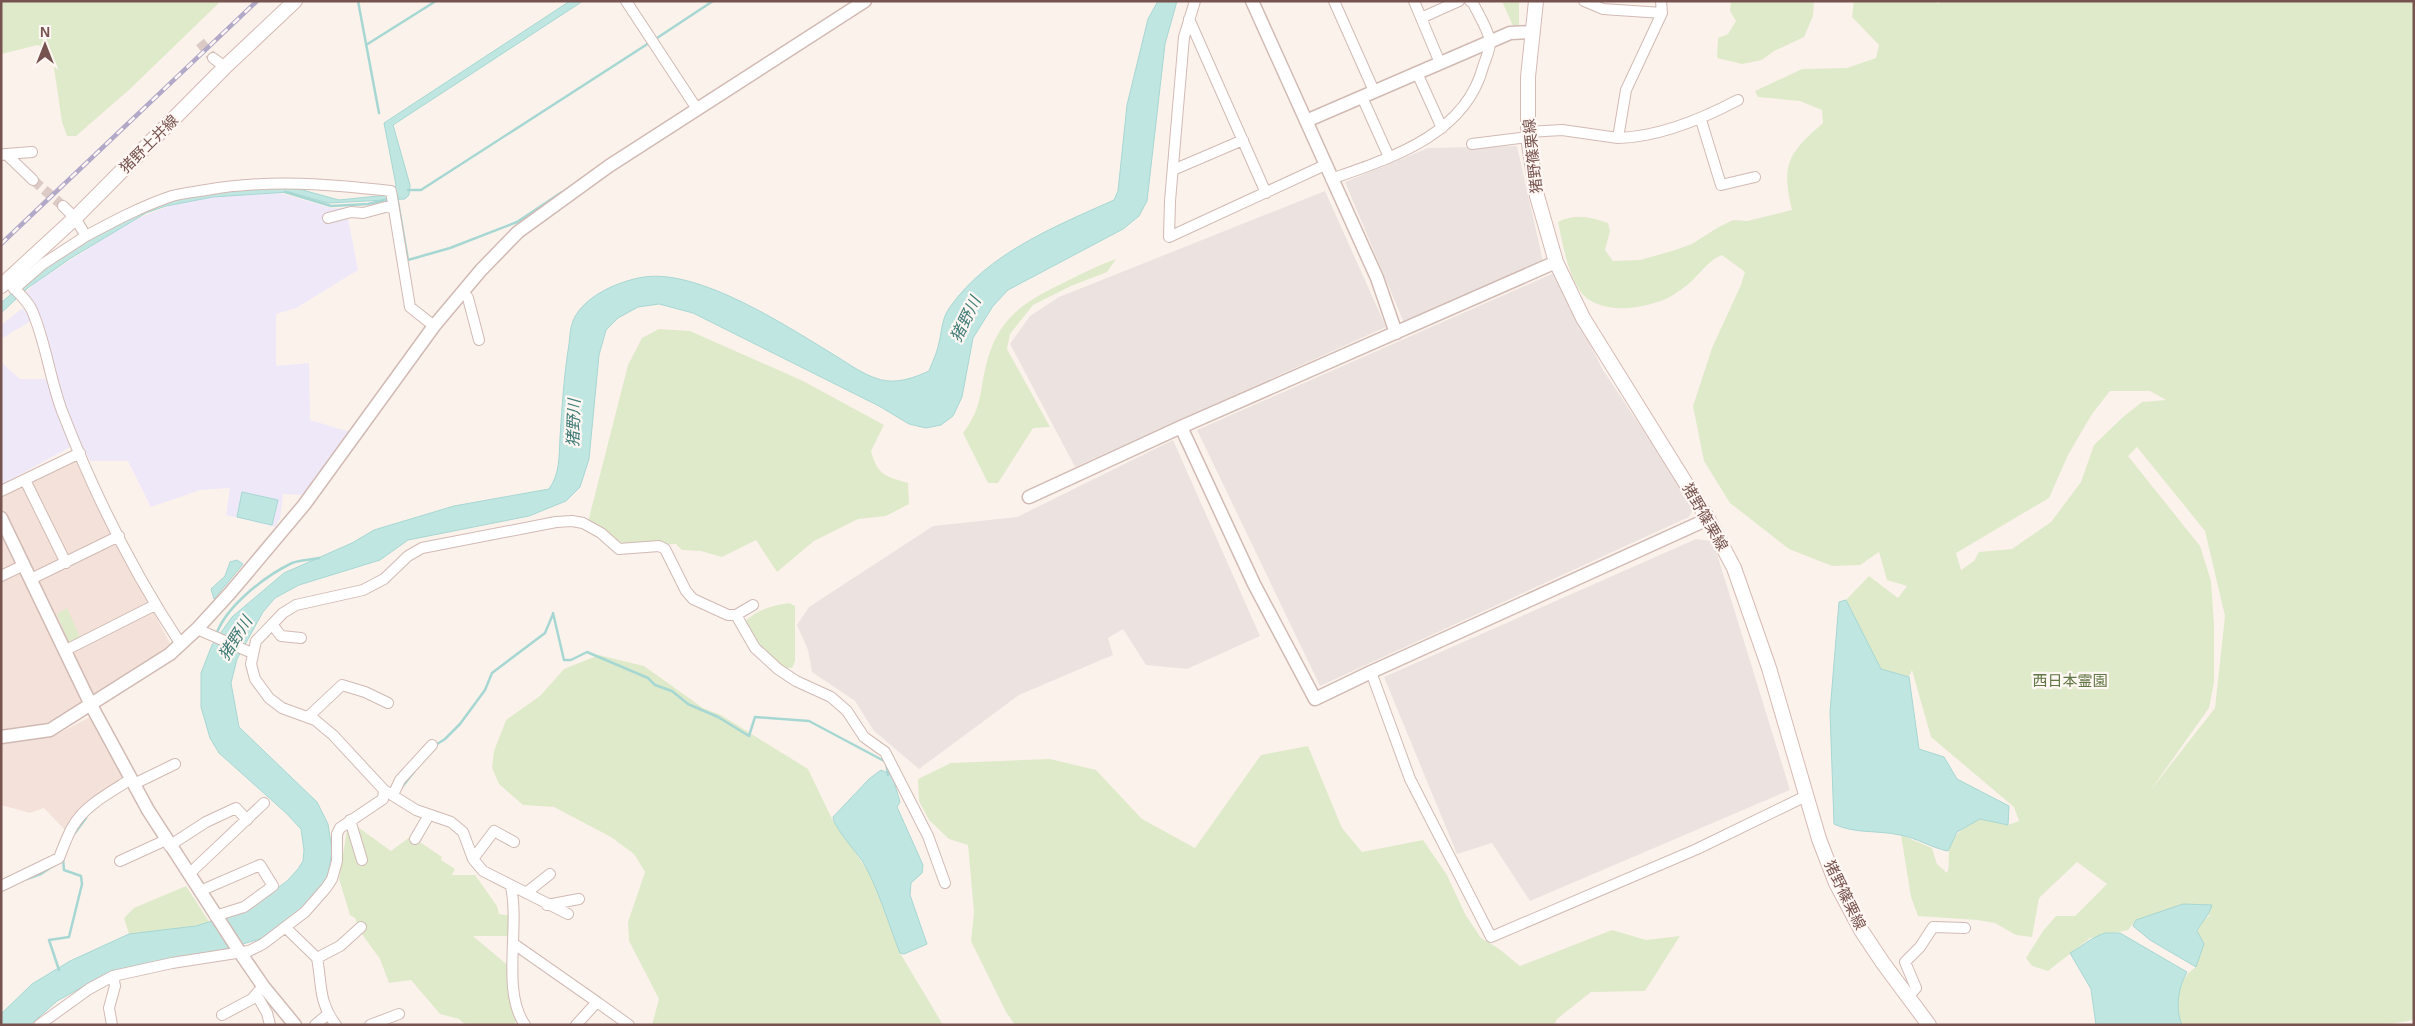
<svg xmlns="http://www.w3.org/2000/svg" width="2415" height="1026" font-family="Arial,'Noto Sans JP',sans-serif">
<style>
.residential{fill:#f4e2da}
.industrial{fill:#ece3e1}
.education{fill:#eee8f9}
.green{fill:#dfeaca;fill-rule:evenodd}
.water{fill:#c0e6e2;stroke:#a7d7d2}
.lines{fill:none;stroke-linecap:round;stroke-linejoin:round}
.stream{stroke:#a7d7d2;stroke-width:2.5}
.minor-tunnel{stroke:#dbcac5;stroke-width:10;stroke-dasharray:10 5;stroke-linecap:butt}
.minor-casing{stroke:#d1bab4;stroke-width:12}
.tertiary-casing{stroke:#d1bab4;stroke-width:15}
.secondary-casing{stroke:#d6bab4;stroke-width:16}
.minor{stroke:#fff;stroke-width:10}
.tertiary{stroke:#fff;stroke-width:12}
.secondary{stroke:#fff;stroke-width:14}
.rail-casing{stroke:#b1a9c7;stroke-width:4.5}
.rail{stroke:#fef7f3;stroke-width:2.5;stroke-dasharray:8;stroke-linecap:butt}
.labels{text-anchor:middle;stroke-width:4.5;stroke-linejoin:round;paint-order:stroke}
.street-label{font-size:15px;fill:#77534f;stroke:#fef7f3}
.park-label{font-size:15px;fill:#607644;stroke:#fef7f3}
.water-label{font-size:16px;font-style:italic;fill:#427c76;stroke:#fef7f3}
</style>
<rect width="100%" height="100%" fill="#fcf2ec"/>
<path class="residential" d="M78 459 140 587 171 645 99 696 56 720 18 731 1 732V497Z
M90 717 123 779 71 818 65 830 44 808 30 813 1 805V741L52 737Z"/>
<path class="industrial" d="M1517 146 1543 261 1404 323 1345 182 1428 148Z
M1325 191 1386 327 1075 467 1010 344 1030 316 1059 297Z
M1554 273 1603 370 1694 507 1689 517 1320 686 1197 430Z
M1173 440 1260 636 1187 669 1146 665 1123 629 1108 638 1113 655 1019 695 919 769 874 731 855 701 812 672 808 650 797 625 809 607 933 526 1017 517Z
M1696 539 1713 541 1790 790 1530 901 1492 843 1457 854 1384 677Z"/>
<path class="education" d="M280 193 330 208H346L358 270 296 308 276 314V366L309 363 310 420 350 432 304 495 283 494 280 519 275 527 226 515 230 488 200 490 151 507 128 461H90L65 409 42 319 24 295 35 283 131 221 174 204 216 196Z
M23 308 31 321 1 339V325Z
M1 362 20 379H48L72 446 1 485Z"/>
<path class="green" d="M1 1H221L130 89 76 136H67L62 122 52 54 38 45 1 54Z
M1502 1H1519V25L1513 26Z
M1731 1H1814L1813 16 1804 37 1774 51 1762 60 1742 64 1717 58 1718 38 1728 34 1736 21 1730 11Z
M1854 1H1935L1938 4 1941 1H2414V1020L2383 1025H2182C2174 1005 2177 978 2196 967 2203 945 2188 931 2210 915L2136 920 2128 930 2090 938 2048 971 2032 966 2026 958 2043 931 2056 916H2075L2107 884 2077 862 2039 898 2032 937 2016 935 1995 923 1977 920 1918 916 1911 897 1901 835 1932 848 1937 864 1947 873C1950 866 1948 862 1949 853 1949 835 1966 827 1980 819L2008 825 2019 821 2014 807 1931 737 1912 670 1909 677 1881 669 1846 600 1869 576 1898 598 1907 586 1887 580 1879 552 1860 565 1832 566 1789 549 1730 503 1704 461 1693 406 1712 348 1741 285 1745 272 1722 255C1705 262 1697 279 1682 289 1677 292 1671 297 1666 299 1642 309 1598 316 1580 291 1567 271 1563 245 1558 222 1575 213 1590 217 1608 223L1610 231 1605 250 1613 261 1640 260 1672 251 1692 244 1717 228 1733 220 1747 221 1792 210C1781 165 1788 153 1823 123L1822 110 1800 101 1758 97 1755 91 1802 69 1847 68 1876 58 1879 45 1852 17ZM2110 391H2150L2166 400 2142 402 2123 417 2094 445 2081 482 2051 522 2012 549 1979 552 1974 561 1961 570 1956 553 2049 498 2068 455 2092 414ZM2137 447 2205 531 2225 616 2215 708 2150 791 2209 708 2214 682V624L2211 581 2200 546 2128 456Z
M1116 259 1107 272 1071 286 1033 305 1010 334 1007 349 1050 427 1033 428 998 483H988L963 433C984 406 979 388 988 358 1001 314 1028 300 1067 281 1083 273 1099 265 1116 259Z
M659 329 690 331 803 381 884 425 871 451C878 475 884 476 908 483L909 504 886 516 858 519 814 541 777 572 756 540 722 557 701 551 682 550 676 544 626 545 588 522 628 365 642 338Z
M789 603 795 606V661L792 668H785L758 645 745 621C759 609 771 606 789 603Z
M67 608 80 637 69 643 57 614Z
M599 655 644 666 703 708 721 715 808 769 833 821 845 837 871 876 900 953 943 1025H652L659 999 629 941 628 922 645 872 634 854 611 837 554 807 523 805 499 784 492 768 494 751 506 720 540 696 564 669Z
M1308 746 1342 828 1362 852 1423 840 1447 875 1465 914 1481 938 1498 948 1520 966 1612 930 1646 940 1680 936 1645 991 1591 992 1557 1019 1554 1025H1015L1006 1012 971 941 974 912 968 845 949 839 929 820 919 801 918 779 951 763 1050 759 1096 770 1142 819 1195 848 1261 755Z
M355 825 391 851 411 836 442 857 441 860 455 869 452 875H475L497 906 499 914 514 916 511 936H473L512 969 520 1011 515 1020 516 1025H466L459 1019 440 1014 411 980 389 983 380 959 362 934 364 926H358L355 918 350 915 339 879 347 830Z
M186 886 210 923 153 933 129 934 124 918 134 908Z"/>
<path class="water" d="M570 1H583L393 125 410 185 409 195 405 199 328 203 289 192 213 197 166 206 146 213 71 258 29 287 1 313V303L41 268 100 233 162 202 201 194 277 187 299 189 339 200 388 195 394 191 396 185 384 123Z
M1158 1H1177L1165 44 1147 201 1139 216 1123 229 1008 290 993 306 973 338 962 397 953 416 941 425 926 428 909 424 879 406 693 313 659 304 638 307 618 318 606 330 599 355 589 459 580 487 566 501 529 516 408 540 380 560 299 585 275 598 263 612 237 659 231 683 239 727 317 802 328 824 332 850 327 881 310 902 271 936 221 950 106 974 57 1001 30 1025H1V1014L32 984 70 961 129 934 196 926 248 910 287 881 298 869 303 861 304 850 301 829 286 813 219 753 210 738 201 707V673L212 645 232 617 284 573 352 543 374 530 454 506 549 489C560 474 559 456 560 438 562 406 564 375 569 344 570 337 570 328 573 321 583 296 619 281 644 277 699 269 785 325 831 353 848 363 868 379 888 381 902 382 916 377 929 371 932 363 936 355 938 347 942 333 941 319 950 307 988 253 1056 226 1114 200L1118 191 1127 105 1148 19Z
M242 492 278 500 272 525 237 517Z
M237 560 243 564 214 599 211 589 225 576 230 562Z
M1846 600 1881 669 1909 677 1919 749 1944 757 1957 779 2009 806 2008 825 1980 819 1957 832 1948 851C1932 848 1917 838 1900 835 1878 830 1854 834 1834 824L1830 712 1839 602Z
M881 770 892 775 900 802 897 807 923 865 922 873 911 883 910 895 927 944 904 954 900 953C888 923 879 890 863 862 857 853 833 826 833 817L869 779Z
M2183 904 2212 905C2209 916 2202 921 2197 931L2204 944 2196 967 2150 940 2133 926 2136 920Z
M2105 933H2120L2187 972C2178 988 2175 1008 2182 1025H2096L2091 989 2070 953C2083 946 2090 938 2105 933Z"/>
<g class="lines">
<path class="stream" d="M358 1 379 113
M654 40 713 1
M366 45 436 1
M408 190H421L649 43
M285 192 331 206 368 204 389 199
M397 196 408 260 450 248 517 222 562 192
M553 613 564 660H571L587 652 648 678 655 685 672 691 688 704 718 717 749 736 755 717 809 721 886 762 888 775
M216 635C226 606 265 576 292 563 300 560 310 560 319 558
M434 746 445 739 460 724 485 690 492 673 545 633 553 614
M402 787 414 772
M75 833 86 818
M27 879 41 874 56 864
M59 970 49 940 69 937 82 884 81 876 64 870 63 858"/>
<path class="minor-tunnel" d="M200 42 213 58
M33 180 63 206"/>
<g class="minor-casing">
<path id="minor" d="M626 1 697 109
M1195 1 1184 37 1170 201 1169 237 1325 165
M1334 1 1374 91
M1414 1 1440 63
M1584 1 1603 9 1662 13
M1421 18 1459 1
M1189 19 1266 193
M213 58 225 67
M1417 73 1442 128
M1362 97 1389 157
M1701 120 1721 185 1755 177
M1528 132 1562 130 1618 138 1626 90 1662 13 1661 1
M1618 138C1660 137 1702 119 1738 100
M1472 144 1528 137
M6 154 32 152
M1 155 6 154 33 180
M1173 170 1243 140
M1331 179C1391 158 1465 135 1483 67 1485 60 1491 48 1490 41 1488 29 1478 14 1473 3L1470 1
M63 206 75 218 86 236C114 221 142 206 172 196 183 193 195 192 206 190 268 179 329 184 391 191L410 307 434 326
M328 218 351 212 363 213 393 205
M7 281C15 290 29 301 33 313 46 344 50 379 62 411 93 491 133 572 180 643
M14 289 43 264 86 236
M463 291 468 298 479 340
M25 480 66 563
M1 491 80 453
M1 576 24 565
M31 579 119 536
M736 615 755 648 778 669 796 681 831 697 847 711 864 737 885 752 928 836 945 883
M272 624 281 636 301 638
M197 629 252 653
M66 650 155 605
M1371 672 1410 779 1491 937 1697 849 1806 796
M308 717 342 685 365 692 388 703
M134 784 175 764
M393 795 400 780 432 745
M350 820 362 860
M415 839 429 815
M169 846 206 822 236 808 247 820
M473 859 494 831 514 842
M120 861 166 840
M189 874 264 803
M1 886 59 858C63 848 67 836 73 826 85 805 111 792 131 779
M511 887C520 928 501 991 525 1025
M200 891 260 865 273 886 244 907 215 916
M526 893 550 874
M547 905 579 899
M568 914 483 871 473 859 463 832 451 822 416 810 384 790 333 735 315 720 282 708 269 698 255 679 251 664 256 641 283 613 296 605 363 590 384 579 408 556 422 548 556 522 572 521 583 523 601 533 619 549 659 546 665 549 686 591 693 599 728 615H736L753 605
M286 928 317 958C322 983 318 1002 336 1025
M514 944 597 1002 576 1025
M317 958 340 946 361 927
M256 994 267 1013 270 1025
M1908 997 1916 988 1905 962 1920 947 1933 927 1965 928
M597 1002 629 1025
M222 1015 252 999 263 986
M39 1025 89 989 113 976 172 963 249 951 263 944 305 912 326 888 332 879 337 861V834L340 828 383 799 384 790
M112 1025 109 1008 115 986 113 976
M315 1025 328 1014
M370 1025 399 1014"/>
</g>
<g class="tertiary-casing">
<path id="tertiary" d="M1252 1 1377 278 1396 333
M1306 121 1510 33 1533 32
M1181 427 1254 584 1315 699 1371 672 1708 519
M1029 497 1181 427 1556 262
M1 518 91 705 148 810 239 951 263 986 295 1025
M1 737 50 730 170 654 197 629 230 593 304 505 434 326 481 270 518 232 609 166 865 1"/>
</g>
<g class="secondary-casing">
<path id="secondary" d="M1536 1 1528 77V137L1537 196 1556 262 1583 318 1708 519 1734 568 1769 668 1819 839 1836 883 1861 930 1883 963 1929 1025
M1 286 75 218 225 67 295 1"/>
</g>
<use href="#minor" class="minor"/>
<use href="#tertiary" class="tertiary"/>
<use href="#secondary" class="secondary"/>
<g class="rail-casing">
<path id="rail" d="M1 244 257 1"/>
</g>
<use href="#rail" class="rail"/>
</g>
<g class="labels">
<g class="street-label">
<text transform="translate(149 144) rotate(-45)" y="5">猪野土井線</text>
<text transform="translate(1533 156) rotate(-96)" y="5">猪野篠栗線</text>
<text transform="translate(1705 517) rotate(60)" y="5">猪野篠栗線</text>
<text transform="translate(1845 895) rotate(64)" y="5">猪野篠栗線</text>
</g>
<g class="park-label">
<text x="2070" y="686">西日本霊園</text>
</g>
<g class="water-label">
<text transform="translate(965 319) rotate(-64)" y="6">猪野川</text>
<text transform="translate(573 423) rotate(-88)" y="6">猪野川</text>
<text transform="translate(235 638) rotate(-58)" y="6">猪野川</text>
</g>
</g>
<rect width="2415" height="1026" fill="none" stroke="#77534f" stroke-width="5"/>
<g transform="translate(45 45)" stroke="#fef7f3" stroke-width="4" paint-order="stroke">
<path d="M0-4L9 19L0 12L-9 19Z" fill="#77534f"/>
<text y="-8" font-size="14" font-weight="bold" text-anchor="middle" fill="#77534f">N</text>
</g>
</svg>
